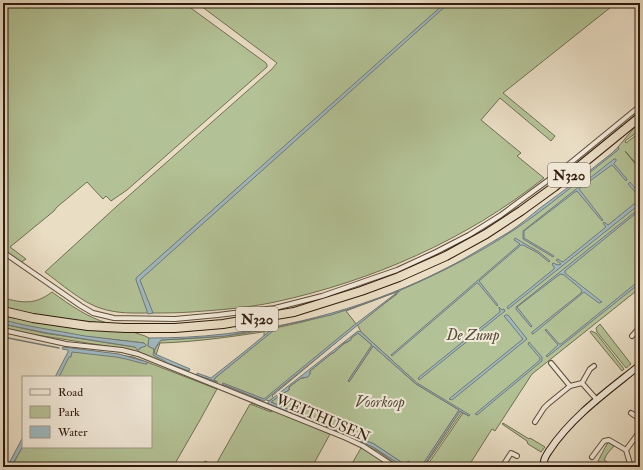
<svg xmlns="http://www.w3.org/2000/svg" width="643" height="470" font-family="'IM FELL Double Pica',serif">
<style>
.green{fill:#b3c296;stroke:#726e52}
.water{fill:#9eb8c0;stroke:#727978}
.lines{fill:none;stroke-linecap:round;stroke-linejoin:round}
.stream{stroke:#727978;stroke-width:1.5}
.street-casing{stroke:#5e4c3b;stroke-width:6}
.secondary-casing{stroke:#301b0d;stroke-width:8}
.highway-casing{stroke:#301b0d;stroke-width:10}
.street{stroke:#f1e9d9;stroke-width:4}
.secondary{stroke:#f1e9d9;stroke-width:6}
.highway{stroke:#e9ddc4;stroke-width:8}
.labels{text-anchor:middle;stroke-width:4;stroke-linejoin:round;paint-order:stroke}
.shield{fill:#f1e9d9;stroke:#6a594a;stroke-width:1}
.shield-label{font-size:14px;font-weight:bold;fill:#301b0d}
.park-label{font-size:15px;font-style:italic;fill:#574d36;stroke:#f1e9d9}
.street-label{font-size:15px;fill:#301b0d;stroke:#f1e9d9}
</style>
<rect width="100%" height="100%" fill="#e9ddc4"/>
<filter id="stains"><feTurbulence type="fractalNoise" baseFrequency=".005" numOctaves="4"/><feColorMatrix values="0 0 0 0 .2 0 0 0 0 .09 0 0 0 0 .02 0 0 0 .5 -.17"/></filter>
<radialGradient id="worn" r=".72"><stop offset=".6" stop-color="#630" stop-opacity="0"/><stop offset="1" stop-color="#630" stop-opacity=".3"/></radialGradient>
<path class="green" d="M3 3H15L19 7 28 8 31 7 36 3H184L266 63 267 65V67L127 190 111 201 106 196 103 199 87 182 57 207 54 211 10 247 26 259 20 263 3 250Z
M197 3H616L503 93 555 136 551 141 500 98 481 120 521 153 517 156 544 178C466 240 372 281 275 302 247 308 219 310 191 312 177 313 164 313 151 313 134 313 117 314 100 308 83 303 60 283 45 272L116 207 272 69 277 63Z
M640 121V130L625 141 626 143 640 132V168L625 151 640 170V288L532 374 495 431 492 429 468 467H426L463 413 469 416 418 384 361 332 357 324 397 294 395 295 399 291 346 311 357 325 272 396 274 398 269 401 223 384H222L261 400 259 401 195 375H197L217 382 214 380 215 378 272 331H270L264 336V331L263 332C229 337 195 342 160 343L156 355 154 353 155 349 161 340C182 339 203 338 224 336 327 324 422 288 508 233 525 222 541 210 557 197 578 181 598 165 619 149L618 147Z
M52 292C70 305 87 317 107 323 72 321 38 315 3 308V298C23 303 35 305 52 292Z
M3 316 36 322 133 332 145 336 149 338 148 346 154 349V355L155 356 165 360 167 363 189 371 188 373 131 350 12 331 3 328V324L44 333 135 347 136 348H140L142 347 144 343 63 334 3 323Z
M600 324 631 364 626 368 597 332 596 328Z
M591 331 596 333 624 369 622 371 590 332Z
M358 333 372 345 348 381 349 382 373 346 416 384 459 410 421 467H418L408 461 407 466 374 444 320 422 316 420 315 421 371 446 404 467H400L379 452 356 440 268 405V404L310 420 311 419 271 402 282 394 287 391 289 390V387L301 378H304L310 374V371L331 354C337 352 341 344 348 342L351 338Z
M72 348 133 357 152 364 217 389 200 420 173 467H12L23 444V447H151V377H57Z
M252 401 330 434 312 467H201L205 461 215 466 250 404 271 412 272 411 251 403Z
M460 411 462 412 424 467H423Z
M503 423 529 439 530 438 545 447 541 452 528 444 527 441 502 424Z
M608 442 614 446 607 454 604 460 610 464 608 467H606L598 461Z
M361 448 367 451 393 467H350Z"/>
<path class="water" d="M445 3H449C346 95 243 188 140 280L153 313 148 314 136 280V278Z
M618 147 619 149 613 154C580 180 548 207 514 230 478 254 440 273 401 290L264 401 222 384 223 383 264 399 353 326 399 291 358 306 331 315 280 326 225 336 161 340C158 344 153 349 155 354L190 369 189 371 167 363C163 359 157 358 153 355L154 349 148 346 149 338C174 338 199 337 224 334 307 325 389 300 462 260 478 251 493 241 509 232 520 225 530 216 540 208 565 190 588 172 612 153Z
M614 159H616V161L614 163V164L627 179 626 181 614 167 612 165 609 167 579 189 603 220 602 221 577 191 575 192 524 231V238L554 256 553 257 523 239V231Z
M630 182 640 194V204L508 309 507 307 554 269V267L552 264 553 263 558 265 561 264 556 260 558 259 562 262 564 261 606 227 603 223 604 222 608 225 639 200 640 198 639 196 628 184Z
M640 208V210L565 271V273L602 302 599 303 584 292 533 334H532V332L581 293 582 291 581 289 564 275 561 274 559 275 517 307 532 326 531 327 516 309V307Z
M515 238 539 252 550 261 549 262 538 253 523 245H521L479 281 498 305 497 306 478 283H477L392 356 391 355 520 244 514 240Z
M640 280V283L547 357 546 356 558 345 545 330 546 329 559 344H561Z
M499 307 502 310 504 309 505 311 419 380 418 378 500 312Z
M506 315H508L527 339 452 400 449 399 523 339 504 316Z
M3 320 24 325 85 336 144 343 146 345V346L140 348 139 350H137L135 347 47 333 3 324Z
M271 330 273 331 215 378 214 380 218 382 197 375V373L211 378 244 352Z
M358 331 361 332 417 383 470 415 469 416 460 411 423 467H421L459 410 416 384 373 346 349 382 348 381 372 345 358 333 351 338V340C349 341 346 342 344 343 339 347 336 352 331 354L310 371V374L308 377 301 378 289 387V390L287 391 282 394 271 402 311 419 310 420 268 404V402Z
M529 342 542 357V361L477 415 475 414 539 361 540 359V358L528 344Z
M63 347 119 354 147 362V364H145L126 359 116 357 72 352 71 357H69L59 377H55L68 352V350L62 349Z
M316 420 374 444 407 466 406 467H404L373 447 314 421Z
M23 437V446L11 467H7Z"/>
<g class="lines">
<path class="stream" d="M3 337 59 348"/>
<g class="street-casing">
<path id="street" d="M3 252 81 306 93 313 114 318 175 319 218 315 275 308 322 296 368 280 397 270 436 252 469 235 501 215 558 173 640 106
M3 330 66 344 122 350 138 354 346 438 363 446 395 467
M632 336 640 327
M551 363 570 386
M582 383 590 369 594 366
M631 413 640 419
M535 422 544 408 548 404 570 386 582 383 597 400
M626 450 640 431
M592 457 604 441 609 440 626 450 631 467
M502 467 511 453 517 456"/>
</g>
<g class="secondary-casing">
<path id="secondary" d="M546 467C544 465 543 464 544 462 544 458 547 454 549 451 572 416 608 391 640 365"/>
</g>
<g class="highway-casing">
<path id="highway" d="M3 311 33 318 88 326 125 328H175L223 324 294 312 361 291 399 277 446 256 486 234 521 211 554 187 640 117"/>
</g>
<use href="#street" class="street"/>
<use href="#secondary" class="secondary"/>
<use href="#highway" class="highway"/>
</g>
<g class="labels">
<g class="shield">
<rect x="548" y="163" width="42" height="24" rx="3"/>
<rect x="236" y="307" width="42" height="24" rx="3"/>
</g>
<g class="shield-label">
<text x="569" y="180">N320</text>
<text x="257" y="324">N320</text>
</g>
<g class="park-label">
<text x="473" y="340">De Zump</text>
<text x="380" y="407">Voorkoop</text>
</g>
<g class="street-label">
<text transform="translate(323 418) rotate(23)" y="5">WEITHUSEN</text>
</g>
</g>
<rect width="643" height="470" fill="none" stroke="#e9ddc4" stroke-width="16"/>
<rect x="4" y="4" width="635" height="462" fill="none" stroke="#301b0d" stroke-width="2"/>
<rect x="8" y="8" width="627" height="454" fill="none" stroke="#301b0d"/>
<rect x="22" y="376" width="130" height="72" fill="#f1e9d9" stroke="#a49787"/>
<rect x="30" y="389" width="20" height="6" fill="#f1e9d9" stroke="#a49787"/>
<text x="58" y="396" font-size="12" fill="#301b0d">Road</text>
<rect x="30" y="406" width="20" height="12" fill="#b3c296" stroke="#a49787"/>
<text x="58" y="416" font-size="12" fill="#301b0d">Park</text>
<rect x="30" y="426" width="20" height="12" fill="#9eb8c0" stroke="#a49787"/>
<text x="58" y="436" font-size="12" fill="#301b0d">Water</text>
<rect width="100%" height="100%" filter="url(#stains)"/>
<rect width="100%" height="100%" fill="url(#worn)"/>
</svg>
